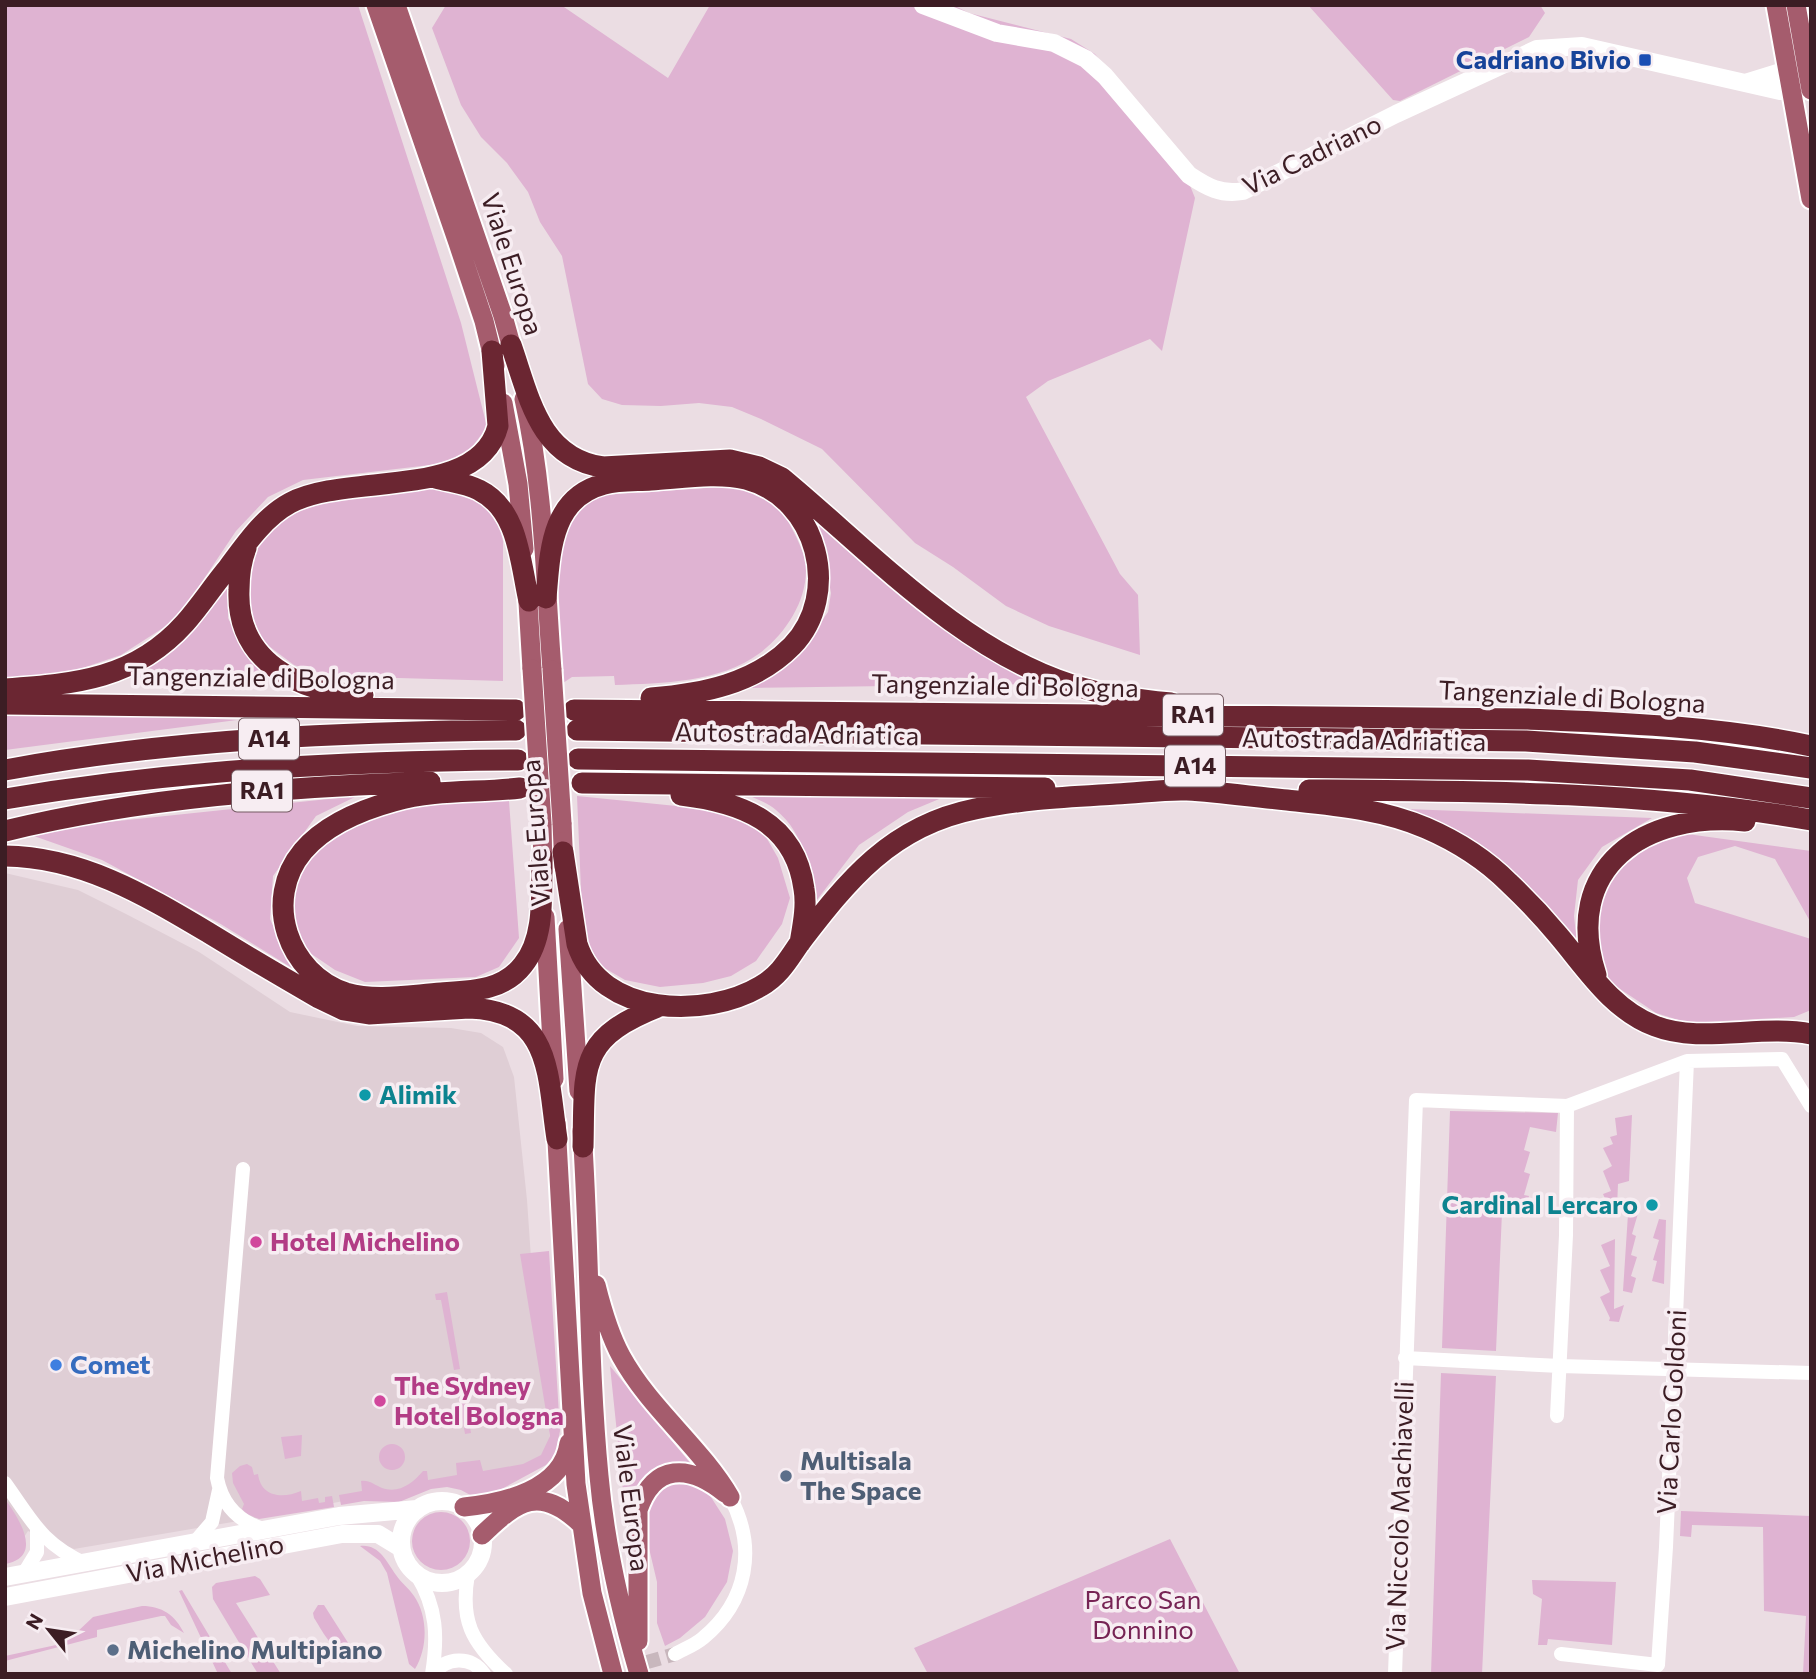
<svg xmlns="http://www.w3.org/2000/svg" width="1816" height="1679" font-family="Commissioner,sans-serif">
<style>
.built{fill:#dfced5}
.green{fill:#dfb3d2}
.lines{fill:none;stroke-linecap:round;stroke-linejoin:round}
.minor-tunnel{stroke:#c8b7bd;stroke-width:14;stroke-dasharray:14 7;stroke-linecap:butt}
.primary-casing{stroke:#fff;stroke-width:23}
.motorway-casing{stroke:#fff;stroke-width:24}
.minor{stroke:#fff;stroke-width:14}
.tertiary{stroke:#fff;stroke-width:18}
.primary{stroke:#a55c6d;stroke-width:19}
.motorway{stroke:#6b2632;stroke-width:21}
.primary-bridge-casing{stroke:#fff;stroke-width:23;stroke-linecap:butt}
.primary-bridge{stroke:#a55c6d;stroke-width:19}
.transit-dot{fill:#1a4fb4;stroke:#f7edf2;stroke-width:2.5}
.culture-dot{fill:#0f9aa8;stroke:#f7edf2;stroke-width:2.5}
.hotel-dot{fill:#d1479c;stroke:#f7edf2;stroke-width:2.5}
.shop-dot{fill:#3f7fe0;stroke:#f7edf2;stroke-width:2.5}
.service-dot{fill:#5c6f8a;stroke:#f7edf2;stroke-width:2.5}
.labels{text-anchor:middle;stroke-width:7;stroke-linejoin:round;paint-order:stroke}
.shield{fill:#f7edf2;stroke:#745b62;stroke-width:2}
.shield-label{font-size:24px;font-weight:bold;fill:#3c1d24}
.transit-label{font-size:26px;font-weight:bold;fill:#164399;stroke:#f7edf2;text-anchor:end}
.street-label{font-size:26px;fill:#3c1d24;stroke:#f7edf2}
.culture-label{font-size:26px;font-weight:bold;fill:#0d838f;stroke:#f7edf2;text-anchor:start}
.hotel-label{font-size:26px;font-weight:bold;fill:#b23c85;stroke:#f7edf2;text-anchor:start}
.shop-label{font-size:26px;font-weight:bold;fill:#366cbe;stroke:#f7edf2;text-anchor:start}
.service-label{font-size:26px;font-weight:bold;fill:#4e5e75;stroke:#f7edf2;text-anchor:start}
.park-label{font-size:26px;fill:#762354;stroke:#f7edf2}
</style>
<rect width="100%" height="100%" fill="#ebdde3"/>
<path class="built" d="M5 873 78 890 126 914 199 952 290 1012 357 1026 451 1028 481 1033 503 1047 514 1077 527 1200 535 1316 549 1415 550 1444 528 1473 405 1489 256 1518 74 1549 28 1531 16 1549 5 1552Z"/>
<path class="green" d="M5 5H358L461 323 487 427 470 450 447 463 303 480 268 497 236 531 177 619 121 655 62 675 5 678Z
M446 5H561L668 78 710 5H953L969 13 1071 39 1095 54 1183 168 1195 198 1162 351 1150 339 1048 381 1026 397 1120 574 1138 595 1140 655 1049 626 1006 606 953 567 915 543 822 449 761 419 732 407 699 403 661 406 622 405 602 399 588 384 562 256 540 222 528 192 507 163 481 137 461 105 432 28Z
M1308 5H1540L1545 13 1529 37 1400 101 1393 100Z
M736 486C744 489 754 490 762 494 773 500 784 514 790 525 796 536 802 548 805 560 811 595 787 633 760 653 719 683 663 683 615 685L614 676 572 677 563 683 556 566 564 533 582 507 602 495Z
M438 487 467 493 496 513 503 541V681L364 677 317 672 294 665 266 644 254 626 246 605 252 555 270 527 294 511 318 500Z
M818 524 942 627 1001 665 1045 684 743 688 796 658 828 612 831 593Z
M228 578V618L241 644 270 678 126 676Z
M5 713H103L237 720 5 750Z
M742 792H956L908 812 859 845 813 905C810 869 805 834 776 810 767 802 753 798 742 792Z
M357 796 316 816 273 876 270 919 292 968 219 923 102 860 31 835 89 824Z
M577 796 726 811 762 830 778 858 790 898 782 924 756 961 731 976 703 983 660 987 625 980 601 966 583 937Z
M433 801H509L519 938 499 967 476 977 365 982 335 970 310 953 299 937 293 910V890L306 862 333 836 370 816Z
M1406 809 1652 818 1602 847 1578 880 1574 916 1577 944 1528 885 1470 839Z
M1680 833 1811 851V923L1775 859 1735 846 1698 857 1687 878 1695 903 1811 939V1010L1794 1017 1688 1023 1656 1013 1611 983 1596 950 1594 910 1605 878 1637 848Z
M1450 1111 1558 1113 1556 1132 1530 1127 1524 1150 1530 1152 1524 1172 1530 1174 1524 1195 1529 1196 1524 1215 1502 1212 1496 1351 1442 1348Z
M1632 1115 1629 1181 1618 1184 1617 1207 1610 1210 1603 1194 1611 1191 1603 1171 1612 1166 1603 1148 1613 1144 1610 1137 1617 1135 1615 1118Z
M1639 1210 1632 1234 1636 1236 1631 1255 1637 1257 1631 1276 1636 1278 1632 1293 1623 1291 1628 1214Z
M1659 1219 1666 1220 1664 1284 1652 1281 1657 1261 1653 1260 1659 1240 1653 1238Z
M1615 1239 1614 1309 1624 1305 1619 1322 1609 1321 1610 1318 1600 1297 1610 1292 1600 1270 1610 1266 1601 1245Z
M549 1251 560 1431 555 1455 546 1465 498 1491 472 1496 461 1490 447 1487 431 1489 399 1502 364 1501 341 1505 339 1495 362 1491 361 1481C370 1480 374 1485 382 1488 399 1494 413 1483 423 1471H427L428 1480 457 1475 456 1463 480 1460 483 1471 523 1464 541 1455 550 1436 520 1254Z
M447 1292 460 1369 454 1370 441 1300H436L435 1294Z
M610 1366 691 1464C662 1463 643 1472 631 1501 626 1511 629 1528 628 1539Z
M1441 1373 1496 1376 1482 1674H1431Z
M461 1376 471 1433 465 1434 455 1377Z
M302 1435 301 1456 285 1459 281 1437Z
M379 1457a13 13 0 1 1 26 0a13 13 0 1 1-26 0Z
M247 1464 252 1467 254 1475 258 1474C261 1497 282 1499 301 1491L302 1501 318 1498 319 1503 325 1502V1497L332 1496 334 1507 259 1519 247 1514 242 1509 244 1504 233 1483 232 1473 240 1466Z
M692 1484 709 1494 725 1519 733 1551 727 1582 705 1617 680 1638 665 1646 657 1623V1582L648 1544 647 1508 666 1485Z
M5 1499C18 1517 45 1557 5 1564Z
M1681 1511 1811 1516V1673H1803L1806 1616 1764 1611 1763 1527 1692 1525 1691 1537 1680 1536Z
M412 1541a29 29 0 1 1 58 0a29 29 0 1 1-58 0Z
M1170 1539 1240 1674H928L914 1648Z
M360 1546C379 1544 386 1561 396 1575 401 1583 409 1588 414 1596 428 1616 428 1648 415 1669L409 1664 387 1573 380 1561Z
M255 1576 260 1579 270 1595 236 1603 281 1674H258L213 1599 212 1587 216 1583Z
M1532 1580 1616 1582 1612 1645 1548 1639 1547 1645H1538L1542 1599 1533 1594Z
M182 1590 232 1674H218L179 1591Z
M318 1605H324L352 1649C332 1655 323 1631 314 1618L313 1613Z
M142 1606C162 1606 175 1615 184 1633L171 1625 165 1616H161L97 1630V1637L5 1661V1656L56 1645 75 1634 93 1617Z"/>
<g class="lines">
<path class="minor-tunnel" d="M606 1674 675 1654"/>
<g class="primary-casing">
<path id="primary" d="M376 5 458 243 484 321 495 366
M396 5 503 316 515 359
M1776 5 1811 199
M1796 5 1811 90
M524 399C544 488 545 579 552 670
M503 403 518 484 524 549
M527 586 532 669
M542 823 543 872
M562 823 564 867
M545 917 554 1079
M568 929 579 1091
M556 1123 576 1484 592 1593 613 1674
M582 1131C590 1246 588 1362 599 1476 605 1544 620 1609 639 1674
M596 1285C602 1309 609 1334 621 1356 650 1409 700 1446 730 1497
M464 1507C503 1503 563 1490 569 1443
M482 1535C518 1500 540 1485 581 1524
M638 1641V1510C654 1463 689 1464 725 1493"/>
</g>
<g class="motorway-casing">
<path id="motorway" d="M511 345C529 396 539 458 603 467L730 460 759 467 782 478C870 551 961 650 1072 685 1104 695 1138 700 1171 703
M436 478C451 482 466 483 479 490 519 510 520 562 529 601
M246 548C241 561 239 576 239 590 236 662 300 693 363 695
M546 598C550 554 550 498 604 484 619 480 636 481 651 480 682 478 717 472 746 479 818 498 842 594 792 646 755 684 701 694 651 698
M5 689C76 684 135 679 185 623 200 606 213 586 228 568 245 545 264 517 290 503 348 472 479 501 498 426L492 351
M5 704 516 710
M574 710 1528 719C1622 723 1718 726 1811 746
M577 730 1526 741 1695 752 1811 768
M578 759 1528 770 1690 780 1811 798
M5 770C173 739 346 732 516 730
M582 783 1045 788
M520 788C478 793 435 789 394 801 361 810 326 824 303 851 262 900 288 974 346 993 376 1002 411 995 441 993 472 991 503 991 523 965 546 937 541 892 542 857
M1309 790C1477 791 1644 791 1811 820
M681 795C740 802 795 821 804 889 807 906 803 925 800 943
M5 799C175 770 346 761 518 760
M5 831C144 797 288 787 430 782
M563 852 577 944C600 1017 706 1019 761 986 779 976 788 960 799 944 848 880 891 826 975 809 1021 799 1069 797 1116 794 1140 793 1164 789 1187 790 1221 792 1254 797 1287 800 1334 805 1382 809 1426 828 1456 841 1486 860 1509 883 1526 899 1543 917 1558 935 1586 968 1612 1010 1655 1026 1701 1044 1761 1024 1811 1034
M5 856C82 857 145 895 209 933 245 955 282 977 319 998L344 1010 369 1014 469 1008C553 1011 547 1075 557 1139
M1596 975C1561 867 1645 811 1745 821
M583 1147C585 1067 576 1039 660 1006"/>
</g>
<path class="minor" d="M243 1169 217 1478C222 1504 238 1521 263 1529
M1405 1358 1560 1366 1811 1373
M1557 1416 1566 1235 1567 1106
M5 1483C33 1522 41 1543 86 1564
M194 1543 212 1522 219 1490
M468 1574C460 1620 471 1642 506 1674
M23 1575 37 1552V1528
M417 1575C437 1608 438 1637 432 1674
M675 1654C684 1649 695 1645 703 1638 748 1601 757 1547 730 1497
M1561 1654 1658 1665 1666 1547 1687 1061
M433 1674C446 1657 471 1655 484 1674
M1395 1674 1416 1100 1567 1106 1687 1061 1782 1059 1811 1106"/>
<path class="tertiary" d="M923 5 997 33 1054 43 1086 59 1105 76 1189 175C1207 187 1221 195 1243 191L1396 114 1537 49 1582 46 1780 91 1791 90
M1748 82 1787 70 1801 74
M401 1542a41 41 0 1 1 82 0a41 41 0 1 1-82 0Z
M5 1577 339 1516 417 1509
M5 1597 342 1534H378L401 1548"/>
<use href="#primary" class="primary"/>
<use href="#motorway" class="motorway"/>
<g class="primary-bridge-casing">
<path id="primary-bridge" d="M532 669 542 823
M552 670 562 823"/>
</g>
<use href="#primary-bridge" class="primary-bridge"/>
</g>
<rect class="transit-dot" x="1638" y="53" width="14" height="14" rx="3.5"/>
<g class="culture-dot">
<circle cx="365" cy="1095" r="7"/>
<circle cx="1652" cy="1205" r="7"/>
</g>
<g class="hotel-dot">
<circle cx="256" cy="1242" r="7"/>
<circle cx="380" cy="1401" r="7"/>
</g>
<circle class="shop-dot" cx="56" cy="1365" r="7"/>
<g class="service-dot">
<circle cx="786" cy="1476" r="7"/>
<circle cx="113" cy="1650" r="7"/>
</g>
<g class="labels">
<g class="shield">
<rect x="1163" y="694.5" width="60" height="41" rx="5"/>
<rect x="239" y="718.5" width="60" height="41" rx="5"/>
<rect x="1165" y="745.5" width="60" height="41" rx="5"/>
<rect x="232" y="770.5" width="60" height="41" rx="5"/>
</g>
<g class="shield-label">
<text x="1193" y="723">RA1</text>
<text x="269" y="747">A14</text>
<text x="1195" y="774">A14</text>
<text x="262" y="799">RA1</text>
</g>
<g class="transit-label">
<text x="1631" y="69">Cadriano Bivio</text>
</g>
<g class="street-label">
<text transform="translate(1312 155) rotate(-26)" y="9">Via Cadriano</text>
<text transform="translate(512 264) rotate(72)" y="9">Viale Europa</text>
<text transform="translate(261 678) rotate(1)" y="9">Tangenziale di Bologna</text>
<text transform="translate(1005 686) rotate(1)" y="9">Tangenziale di Bologna</text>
<text transform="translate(1572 697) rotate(3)" y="9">Tangenziale di Bologna</text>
<text transform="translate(797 734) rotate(1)" y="9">Autostrada Adriatica</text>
<text transform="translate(1364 740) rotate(1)" y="9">Autostrada Adriatica</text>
<text transform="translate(536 833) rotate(-94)" y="9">Viale Europa</text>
<text transform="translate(1672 1412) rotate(-87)" y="9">Via Carlo Goldoni</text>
<text transform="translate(631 1498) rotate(83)" y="9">Viale Europa</text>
<text transform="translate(1400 1516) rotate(-88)" y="9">Via Niccolò Machiavelli</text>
<text transform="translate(205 1559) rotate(-11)" y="9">Via Michelino</text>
</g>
<g class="culture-label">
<text x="379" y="1104">Alimik</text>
<text x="1638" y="1214" text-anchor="end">Cardinal Lercaro</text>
</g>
<g class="hotel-label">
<text x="270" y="1251">Hotel Michelino</text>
<text x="394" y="1395">The Sydney<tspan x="394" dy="30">Hotel Bologna</tspan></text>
</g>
<g class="shop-label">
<text x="70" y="1374">Comet</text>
</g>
<g class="service-label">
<text x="800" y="1470">Multisala<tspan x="800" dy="30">The Space</tspan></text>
<text x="127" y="1659">Michelino Multipiano</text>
</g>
<g class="park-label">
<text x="1143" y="1609">Parco San<tspan x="1143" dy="30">Donnino</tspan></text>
</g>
</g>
<rect width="1816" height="1679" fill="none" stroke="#3c1d24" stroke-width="14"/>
<g transform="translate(49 1630) rotate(300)" stroke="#f7edf2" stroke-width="5" paint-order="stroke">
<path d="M0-5L12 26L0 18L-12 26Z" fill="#3c1d24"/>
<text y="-10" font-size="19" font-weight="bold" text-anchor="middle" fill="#3c1d24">N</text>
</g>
</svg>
